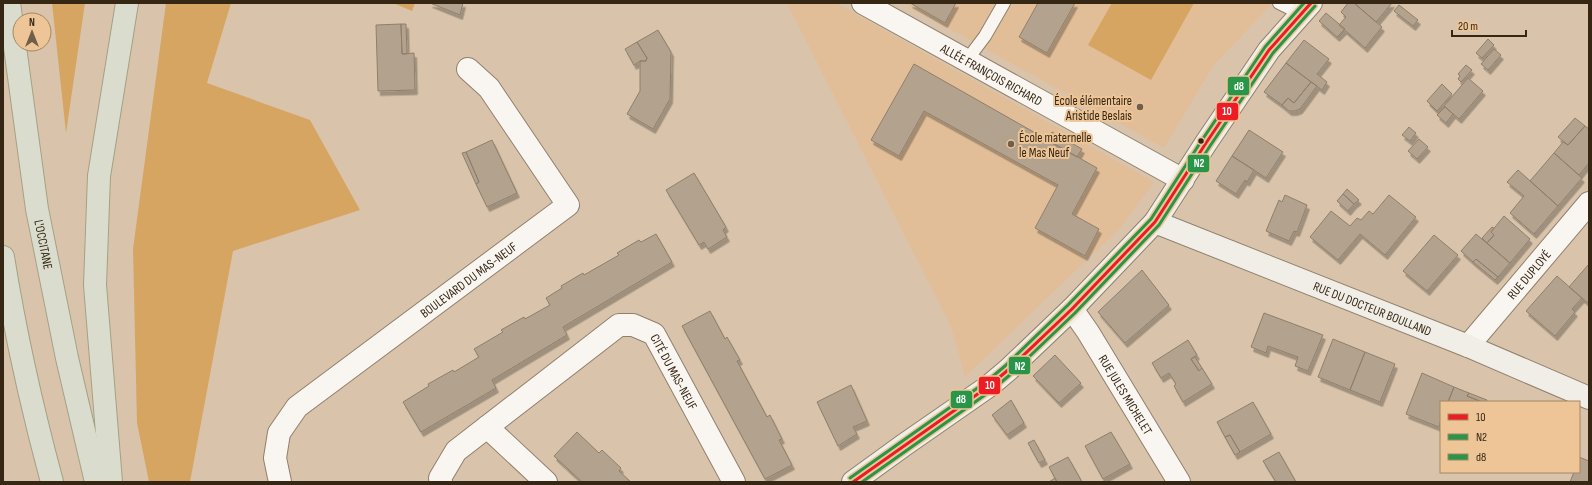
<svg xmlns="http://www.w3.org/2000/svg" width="1592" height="485" font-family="'Sofia Sans Condensed',sans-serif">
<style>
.built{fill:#e1be97}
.green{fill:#d6a562}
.building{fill:#b2a28e;stroke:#8f7f6b;filter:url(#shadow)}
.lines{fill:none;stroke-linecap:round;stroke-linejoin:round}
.lane-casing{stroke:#90806c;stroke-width:14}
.street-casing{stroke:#90806c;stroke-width:24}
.secondary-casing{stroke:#90806c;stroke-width:24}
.highway-casing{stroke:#a4a086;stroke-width:24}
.path{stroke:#cbc5bd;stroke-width:2.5;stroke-dasharray:4 2;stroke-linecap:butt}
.lane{stroke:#f9f6f2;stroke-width:12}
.street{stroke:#f9f6f2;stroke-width:22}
.secondary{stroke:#f0eee7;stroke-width:22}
.highway{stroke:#daddcd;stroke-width:22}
.bus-1-casing{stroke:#edc597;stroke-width:6}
.bus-2-casing{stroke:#edc597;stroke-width:6}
.bus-3-casing{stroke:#edc597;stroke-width:6}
.bus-1{stroke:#ed1c24;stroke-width:3}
.bus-2{stroke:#289548;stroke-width:3}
.bus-3{stroke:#289548;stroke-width:3}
.poi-dot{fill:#6f5e4a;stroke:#edc597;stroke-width:1.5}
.bus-dot{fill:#362715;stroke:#edc597;stroke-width:1.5}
.labels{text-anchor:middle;stroke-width:4;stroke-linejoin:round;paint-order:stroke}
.street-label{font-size:13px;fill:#362715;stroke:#edc597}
.poi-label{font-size:13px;fill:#362715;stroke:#edc597;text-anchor:end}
.line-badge{stroke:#edc597;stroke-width:1.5}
.badge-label{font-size:11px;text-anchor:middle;font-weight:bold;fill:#fff}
</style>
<defs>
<filter id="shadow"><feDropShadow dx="2.5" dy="4.5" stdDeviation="0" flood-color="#0004"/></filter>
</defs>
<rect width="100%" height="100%" fill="#d9c4ab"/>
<path class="built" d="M787 3H836L1154 182 1121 227 965 377 951 327Z
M903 3H1273L1213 66 1164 148Z"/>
<path class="green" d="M52 3H85L66 133Z
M166 3H231L207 83 310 120 360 210 233 251 190 482H149L137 423 133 249Z
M393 3H415L412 11Z
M1112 3H1194L1151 80 1088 45Z"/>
<path class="building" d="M430 3H463L460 15Z
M910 3H956L945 23Z
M1038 3H1075L1047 53 1019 37Z
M1348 3H1354L1382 27 1365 48 1339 25 1346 17 1341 12Z
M1354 3H1392L1376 22Z
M1399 5 1418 20 1413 26 1394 11Z
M1326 13 1345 29 1337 37 1319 21Z
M401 24H406L407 54H402Z
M401 24 402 54 414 53 415 90 378 91 376 25Z
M658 30 671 52 670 99 653 129 627 114 640 91V61H646L647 58 637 42Z
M1488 39 1494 45 1482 58 1476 53Z
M1304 40 1329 59 1317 74 1327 82 1322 90 1286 63Z
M637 42 647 58 646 61H640L634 65 625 49Z
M1494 49 1501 55 1488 70 1481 64Z
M1286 63 1311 82 1294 103 1288 98 1282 105 1264 92Z
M914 64 1097 168 1072 214 1099 229 1085 256 1035 228 1058 185 924 111 899 156 871 140Z
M1466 65 1472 70 1461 82 1458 79 1460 76 1458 74Z
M1468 78 1483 91 1459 119 1444 106Z
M1311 82 1317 86 1300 109 1295 111H1289L1282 105 1288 98 1294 103Z
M1442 84 1452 94 1437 111 1427 101Z
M1445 107 1453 114 1446 123 1437 115Z
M1575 118 1585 126 1568 145 1558 137Z
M1585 126 1589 129V163L1579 175 1554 153 1563 142 1568 145Z
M1409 127 1416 133 1410 141 1402 135Z
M1249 130 1283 152 1266 178 1232 156Z
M1052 132 1082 149 1077 157 1048 141Z
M1419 139 1428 147 1417 159 1408 151Z
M492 140 517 193 487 207 476 184 479 182 466 152Z
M466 152 479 182 476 184 462 153Z
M1554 153 1582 178 1558 206 1530 181Z
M1232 156 1254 170 1247 182 1245 180 1236 194 1216 181Z
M1518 170 1558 206 1534 234 1510 213 1524 196 1507 182Z
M694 173 726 227 723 230 727 237 708 249 704 242 699 245 666 190Z
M1347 189 1359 200 1354 204 1343 194Z
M1343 194 1354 204 1348 211 1337 201Z
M1285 195 1307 205 1297 232 1294 231 1289 241 1266 231 1279 200 1282 202Z
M1389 195 1416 217 1385 255 1360 234 1338 260 1310 237 1331 211 1350 226 1357 218 1361 220 1369 211 1373 214Z
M1504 216 1530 239 1510 263 1487 243 1494 235 1491 232Z
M1492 227 1494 228 1491 232 1494 235 1487 243 1482 238Z
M656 234 672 262 563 327 567 335 492 380 496 388 421 432 403 402 429 386 428 384 453 370 454 372 479 357 474 349 503 332 501 330 524 317 525 319 550 305 546 298 562 288 561 286 583 273 584 275 619 255 617 253 639 240 641 242Z
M1476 234 1510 263 1498 277 1476 259 1473 262 1461 251Z
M1434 235 1458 255 1427 291 1403 271Z
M1476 259 1498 277 1495 280 1473 262Z
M1589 264V304L1569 287Z
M1142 270 1169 305 1125 343 1098 312Z
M1557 276 1582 298 1572 309 1575 312 1555 336 1526 311Z
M710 311 725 339 727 337 740 360 737 361 767 417 770 415 782 439 779 440 792 465 765 479 682 326Z
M1264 313 1323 335 1308 371 1295 366 1298 357 1268 346 1266 353 1251 347Z
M1333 339 1365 352 1350 390 1318 377Z
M1188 340 1197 355 1191 359 1199 371 1202 368 1212 384 1183 402 1174 386 1176 384 1169 373 1161 378 1152 363Z
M1365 352 1395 364 1380 402 1350 390Z
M1055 355 1081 383 1059 403 1033 376Z
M1195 357 1202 368 1199 371 1191 359Z
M1422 373 1454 387 1448 402H1441V419L1439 427 1406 414Z
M851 385 867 421 853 427 857 434 838 446 817 402Z
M1454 387 1469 393 1467 396 1482 402H1448Z
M1469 393 1487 400 1486 402H1482L1467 396Z
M1011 400 1024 423 1007 435 992 415Z
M1253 402 1271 434 1240 452 1230 435 1225 437 1217 422Z
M577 432 599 453 602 450 621 468 619 471 631 482H582L554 456Z
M1111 432 1130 464 1103 479 1085 446Z
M1230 435 1240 452 1235 455 1225 437Z
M1034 440 1045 460 1039 463 1028 443Z
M1279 452 1296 482H1276L1263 461Z
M1068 457 1082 482H1057L1049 467Z
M1579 457 1589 461V480L1588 482H1570L1574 472H1579Z
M1055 478 1057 482H1049Z"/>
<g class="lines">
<g class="lane-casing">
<path id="lane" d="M1279 3 1301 14
M967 60 985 36 1004 3"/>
</g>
<g class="street-casing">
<g id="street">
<path id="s1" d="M863 3 1183 180"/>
<path id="s2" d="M1072 309 1088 332 1179 482"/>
<path id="s3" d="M1468 346 1589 203"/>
<path d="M487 427 546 482"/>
<path id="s4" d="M280 482 275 458 279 433 297 407 568 205 489 88 468 69"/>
<path id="s5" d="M441 482 440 478 456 451 619 325H633L654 334 734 482"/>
</g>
</g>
<g class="secondary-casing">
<g id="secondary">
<path id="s6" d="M1155 222 1468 346 1589 398"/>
<path d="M853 482 904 445 989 386 1008 370 1072 309 1155 222 1206 143 1269 50 1311 3"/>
</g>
</g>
<g class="highway-casing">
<g id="highway">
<path id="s7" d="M9 3 37 209 67 358 96 482"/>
<path d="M3 257C15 332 32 408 52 482"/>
<path d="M111 482 95 285 99 176 127 3"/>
</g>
</g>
<path class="path" d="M402 482 418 480"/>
<use href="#lane" class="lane"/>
<use href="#street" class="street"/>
<use href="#secondary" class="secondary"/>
<use href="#highway" class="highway"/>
<g class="bus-1-casing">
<path id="bus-1" d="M853 482 989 386 1008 370 1072 309 1155 222 1206 143 1269 50 1311 3"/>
</g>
<g class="bus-2-casing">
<path id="bus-2" d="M862 482 992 390 1011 374 1075 313 1159 225 1210 146 1273 53 1315 6"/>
</g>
<g class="bus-3-casing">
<path id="bus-3" d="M850 478 986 382 1005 366 1068 305 1151 219 1202 140 1265 47 1304 3"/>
</g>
<use href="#bus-1" class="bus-1"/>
<use href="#bus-2" class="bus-2"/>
<use href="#bus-3" class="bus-3"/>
</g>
<g class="poi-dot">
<circle cx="1140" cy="107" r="4"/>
<circle cx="1011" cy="144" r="4"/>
</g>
<circle class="bus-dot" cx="1201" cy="141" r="3.5"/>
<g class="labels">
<g class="street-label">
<text dy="5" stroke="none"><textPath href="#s1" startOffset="147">ALLÉE FRANÇOIS RICHARD</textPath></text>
<text dy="5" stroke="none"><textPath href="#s7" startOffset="244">L'OCCITANE</textPath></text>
<text dy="5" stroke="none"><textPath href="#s3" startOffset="94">RUE DUPLOYÉ</textPath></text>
<text dy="5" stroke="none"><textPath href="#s4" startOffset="295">BOULEVARD DU MAS-NEUF</textPath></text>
<text dy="5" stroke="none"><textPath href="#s6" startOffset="234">RUE DU DOCTEUR BOULLAND</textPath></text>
<text dy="5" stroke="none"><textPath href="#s5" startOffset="321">CITÉ DU MAS-NEUF</textPath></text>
<text dy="5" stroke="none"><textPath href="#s2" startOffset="101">RUE JULES MICHELET</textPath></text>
</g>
<g class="poi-label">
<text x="1132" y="105">École élémentaire<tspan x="1132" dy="15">Aristide Beslais</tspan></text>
<text x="1019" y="142" text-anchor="start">École maternelle<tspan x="1019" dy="15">le Mas Neuf</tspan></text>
</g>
</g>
<g class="line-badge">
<rect x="1227" y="76" width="23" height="20" rx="4" fill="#289548"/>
<rect x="1216" y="102" width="23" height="19" rx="4" fill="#ed1c24"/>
<rect x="1187" y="154" width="23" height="19" rx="4" fill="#289548"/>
<rect x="1008" y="356" width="23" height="19" rx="4" fill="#289548"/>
<rect x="978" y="376" width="23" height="19" rx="4" fill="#ed1c24"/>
<rect x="950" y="390" width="23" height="19" rx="4" fill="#289548"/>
</g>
<g class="badge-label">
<text x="1239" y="90">d8</text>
<text x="1227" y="115">10</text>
<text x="1199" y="167">N2</text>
<text x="1020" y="370">N2</text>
<text x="990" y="389">10</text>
<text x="961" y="403">d8</text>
</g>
<rect width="1592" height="485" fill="none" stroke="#362715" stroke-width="8"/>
<rect x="1440" y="401" width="140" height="72" fill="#edc597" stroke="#a48663"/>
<rect x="1448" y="414" width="20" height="6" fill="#ed1c24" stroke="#a48663"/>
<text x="1476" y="421" font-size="12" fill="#362715">10</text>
<rect x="1448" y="434" width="20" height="6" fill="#289548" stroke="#a48663"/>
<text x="1476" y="441" font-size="12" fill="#362715">N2</text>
<rect x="1448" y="454" width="20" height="6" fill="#289548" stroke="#a48663"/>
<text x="1476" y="461" font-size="12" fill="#362715">d8</text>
<g transform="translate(32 32)"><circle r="19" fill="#edc597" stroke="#a48663"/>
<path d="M0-3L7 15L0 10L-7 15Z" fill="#6f5e4a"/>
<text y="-6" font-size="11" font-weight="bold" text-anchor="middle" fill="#362715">N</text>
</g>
<path d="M1452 30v6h74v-6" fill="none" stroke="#362715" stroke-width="2"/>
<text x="1458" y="30" font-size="12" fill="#362715" stroke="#edc597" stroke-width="3" paint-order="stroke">20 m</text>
</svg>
